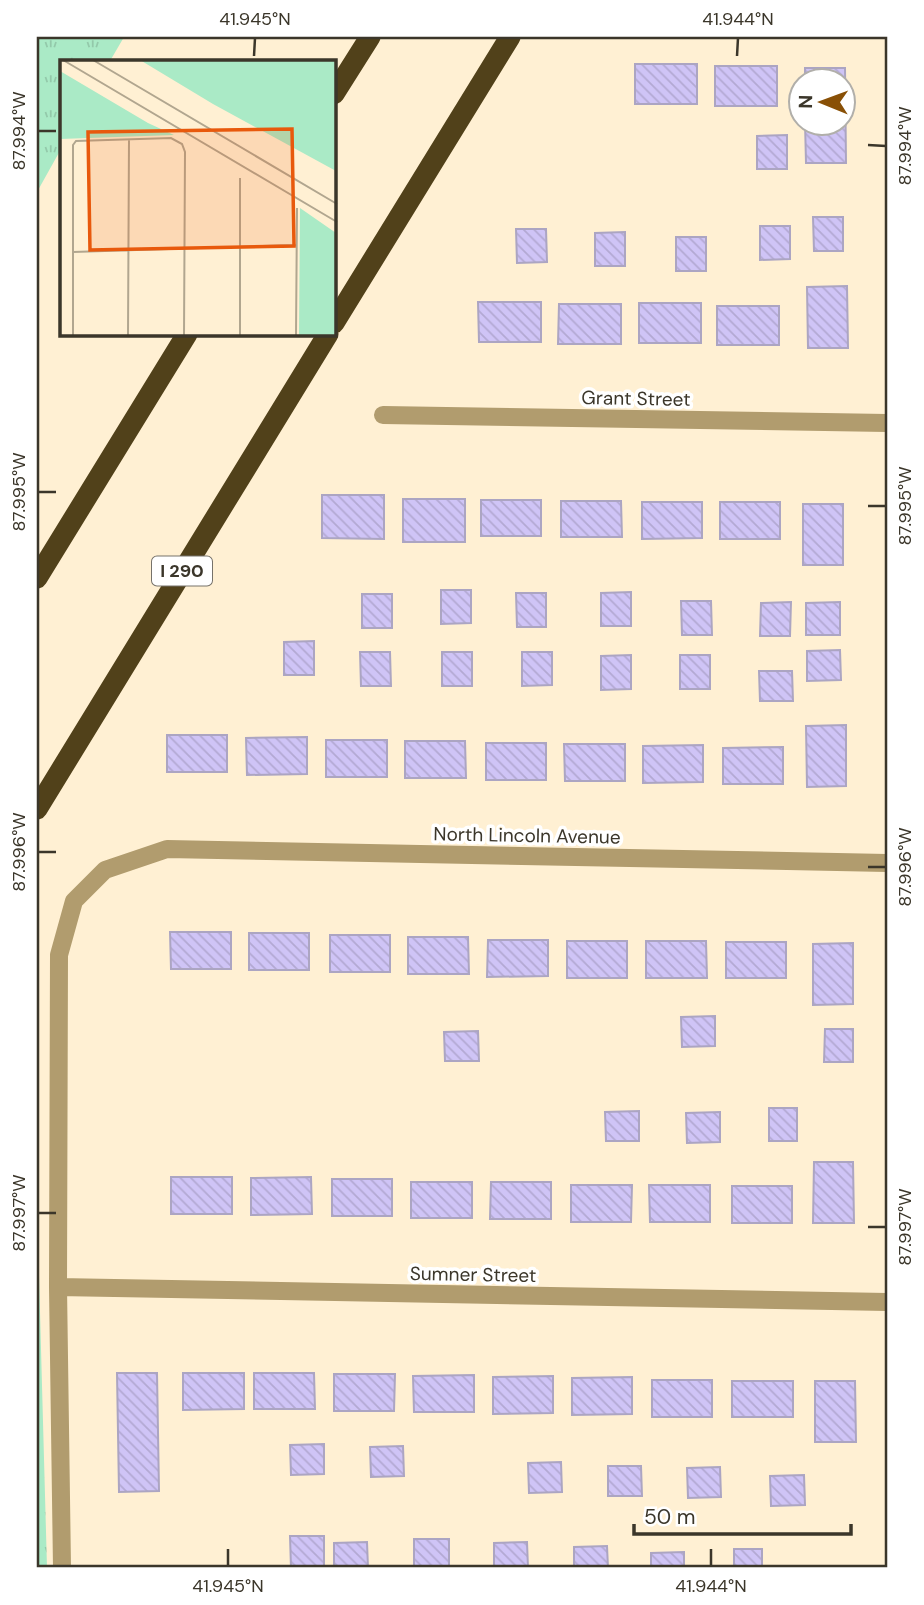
<svg xmlns="http://www.w3.org/2000/svg" width="924" height="1605" font-family="'DM Sans',sans-serif">
<style>
.grass{fill:url(#grass-tufts)}
.building{fill:url(#building-back-hatch);stroke:#aca5c2;stroke-width:2}
.lines{fill:none;stroke-linecap:round;stroke-linejoin:round}
.minor{stroke:#b19c6e;stroke-width:18}
.highway{stroke:#51411a;stroke-width:21}
.ticks{fill:none;stroke:#3b362a;stroke-width:2.5}
.labels{text-anchor:middle;stroke-width:7;stroke-linejoin:round;paint-order:stroke}
.shield{fill:#fff;stroke:#76726a;stroke-width:2}
.shield-label{font-size:18px;font-weight:bold;fill:#3b362a}
.street-label{font-size:19px;fill:#3b362a;stroke:#fff}
.inset-road{fill:none;stroke:#b1a68f;stroke-width:2}
.view{fill:#e8590c;fill-opacity:0.15;stroke:#e8590c;stroke-width:3.5}
.inset-edge{fill:none;stroke:#3b362a;stroke-width:3.5}
.neatline{fill:none;stroke:#3b362a;stroke-width:2.5}
.ticks-label{font-size:18px;text-anchor:middle;fill:#3b362a}
</style>
<defs>
<pattern id="grass-tufts" width="24" height="20" patternUnits="userSpaceOnUse" patternTransform="scale(1.75)"><rect width="24" height="20" fill="#aaeac6"/><path d="M3 7l-1-3M5 7V3M7 7l1-3M15 17l-1-3M17 17v-4M19 17l1-3" fill="none" stroke="#93c9aa"/></pattern>
<pattern id="building-back-hatch" width="6" height="6" patternUnits="userSpaceOnUse" patternTransform="scale(1.75)"><rect width="6" height="6" fill="#cfc4f6"/><path d="M-1 5l2 2M0 0l6 6M5-1l2 2" fill="none" stroke="#b3a9d3"/></pattern>
</defs>
<rect width="100%" height="100%" fill="#fff0d3"/>
<path class="grass" d="M37 37H124L110 61H61V149L37 192Z
M37 933 39 1275 47 1568H37Z"/>
<path class="building" d="M635 64H697V104H635Z
M715 66H777V106H715Z
M805 68H845L846 163H806L805 122H844V80H805Z
M787 135V169H757V136Z
M813 217H843V251H814Z
M760 226H790V259L760 260Z
M516 229H546L547 262 517 263Z
M625 232V266H595V233Z
M676 237H706V271H676Z
M847 286 848 348H808L807 287Z
M478 302H541V342H479Z
M639 303H701V343H639Z
M559 304H621V344H558Z
M717 306H779V345H717Z
M322 495H384V539L322 538Z
M403 499H465V542H403Z
M481 500H541V536H481Z
M561 501H621L622 537H561Z
M642 502H702V538L642 539Z
M720 502H780V539H720Z
M803 504H843V565H803Z
M441 590H471V623L441 624Z
M631 592V626H601V593Z
M516 593H546V627H517Z
M362 594H392V628H362Z
M681 601H711L712 635H682Z
M791 602 790 636H760L761 603Z
M840 602V635H806V603Z
M314 641V675H284V642Z
M840 650 841 680 807 681V651Z
M360 652H390L391 686H361Z
M442 652H472V686H442Z
M522 652H552V685L522 686Z
M631 655V689L601 690V656Z
M680 655H710V689H680Z
M759 671H792L793 701H760Z
M846 725V786L807 787 806 726Z
M167 735H227V772H167Z
M307 737V774L247 775 246 738Z
M326 740H387V777H326Z
M405 741H465L466 778H405Z
M486 743H546V780H486Z
M564 744H625V781H565Z
M703 745V782L643 783V746Z
M783 747V784H723V748Z
M170 932H231V969H171Z
M249 933H309V970H249Z
M330 935H390V972H330Z
M408 937H468L469 974H408Z
M488 940H548V976L487 977Z
M567 941H627V978H567Z
M646 941H706L707 978H646Z
M726 942H786V978H726Z
M853 943V1004L813 1005V944Z
M715 1016V1046L682 1047 681 1017Z
M825 1029H853V1062H824Z
M478 1031 479 1061H445L444 1032Z
M769 1108H797V1141H769Z
M639 1111V1141H606L605 1112Z
M720 1112V1142L687 1143 686 1113Z
M814 1162H853L854 1223H813Z
M171 1177H232V1214H171Z
M311 1177 312 1214 251 1215V1178Z
M332 1179H392V1216H332Z
M411 1182H472V1218H411Z
M491 1182H551V1219H490Z
M571 1185H632L631 1222H571Z
M649 1185H710V1222H650Z
M732 1186H792V1223H732Z
M117 1373H157L159 1491 119 1492Z
M183 1373H244V1409L183 1410Z
M254 1373H314L315 1409H254Z
M334 1374H395L394 1411H334Z
M474 1375V1412H414L413 1376Z
M553 1376V1413L493 1414V1377Z
M632 1377V1414L572 1415V1378Z
M652 1380H712V1417H652Z
M732 1381H793V1417H732Z
M815 1381H855L856 1442H815Z
M324 1444V1474L291 1475 290 1445Z
M403 1446 404 1476 371 1477 370 1447Z
M561 1462 562 1492 529 1493 528 1463Z
M608 1466H641L642 1496H608Z
M720 1467 721 1497 688 1498 687 1468Z
M804 1475 805 1505 771 1506 770 1476Z
M290 1536H324V1568H291Z
M414 1539H449V1568H414Z
M367 1542 368 1568H334V1543Z
M527 1542 528 1568H494V1543Z
M607 1546 608 1568H574V1547Z
M734 1549H762V1568H734Z
M684 1552V1568H651V1553Z"/>
<g class="lines">
<path class="minor" d="M383 415 887 423
M58 1287 887 1302
M62 1568 58 1287 59 955 74 901 105 870 167 849 887 863"/>
<path class="highway" d="M334 94 370 37
M334 323 510 37
M37 578 187 334
M37 809 328 334"/>
</g>
<path class="ticks" d="M254 56 255 38M737 56 738 38M38 131H56M868 145 886 146M38 492H56M868 506H886M38 852H56M868 867H886M38 1213H56M868 1227H886M228 1566V1549M711 1566V1549"/>
<g class="labels">
<rect class="shield" x="152" y="556.5" width="60" height="29" rx="5"/>
<g class="shield-label">
<text x="182" y="577">I 290</text>
</g>
<g class="street-label">
<text transform="translate(636 398) rotate(1)" y="7">Grant Street</text>
<text transform="translate(527 835) rotate(1)" y="7">North Lincoln Avenue</text>
<text transform="translate(473 1274) rotate(1)" y="7">Sumner Street</text>
</g>
</g>
<g transform="translate(60 60)">
<rect width="276" height="276" fill="#fff0d3"/>
<path d="M80 0H276V111L153 44ZM0 11 88 63 114 75 0 79ZM240 148 276 173 277 276H239Z" fill="#aaeac6"/>
<path class="inset-road" d="M3 0 277 162M33 0 277 144M13 192 236 185M13 276V85L16 81 111 78 122 84 125 92 124 276M68 276 69 79M180 276V118M236 276 237 148"/>
<path class="view" d="M232 69 234 186 30 190 28 72Z"/>
<rect width="276" height="276" class="inset-edge"/>
</g>
<rect width="924" height="1605" fill="none" stroke="#ffffff" stroke-width="77"/>
<g transform="translate(822 102) rotate(271)"><circle r="33" fill="#ffffff" stroke="#b1afaa" stroke-width="2"/>
<path d="M0-5L12 26L0 18L-12 26Z" fill="#895006"/>
<text y="-10" font-size="19" font-weight="bold" text-anchor="middle" fill="#3b362a">N</text>
</g>
<path d="M634 1524v10h217v-10" fill="none" stroke="#3b362a" stroke-width="3.5"/>
<text x="644" y="1524" font-size="21" fill="#3b362a" stroke="#ffffff" stroke-width="5" paint-order="stroke">50 m</text>
<rect x="38" y="38" width="848" height="1528" class="neatline"/>
<g class="ticks-label">
<text x="255" y="25">41.945°N</text>
<text x="738" y="25">41.944°N</text>
<text transform="translate(19 131) rotate(-90)" y="6">87.994°W</text>
<text transform="translate(905 146) rotate(-90)" y="6">87.994°W</text>
<text transform="translate(19 492) rotate(-90)" y="6">87.995°W</text>
<text transform="translate(905 506) rotate(-90)" y="6">87.995°W</text>
<text transform="translate(19 852) rotate(-90)" y="6">87.996°W</text>
<text transform="translate(905 867) rotate(-90)" y="6">87.996°W</text>
<text transform="translate(19 1213) rotate(-90)" y="6">87.997°W</text>
<text transform="translate(905 1227) rotate(-90)" y="6">87.997°W</text>
<text x="228" y="1592">41.945°N</text>
<text x="711" y="1592">41.944°N</text>
</g>
</svg>
